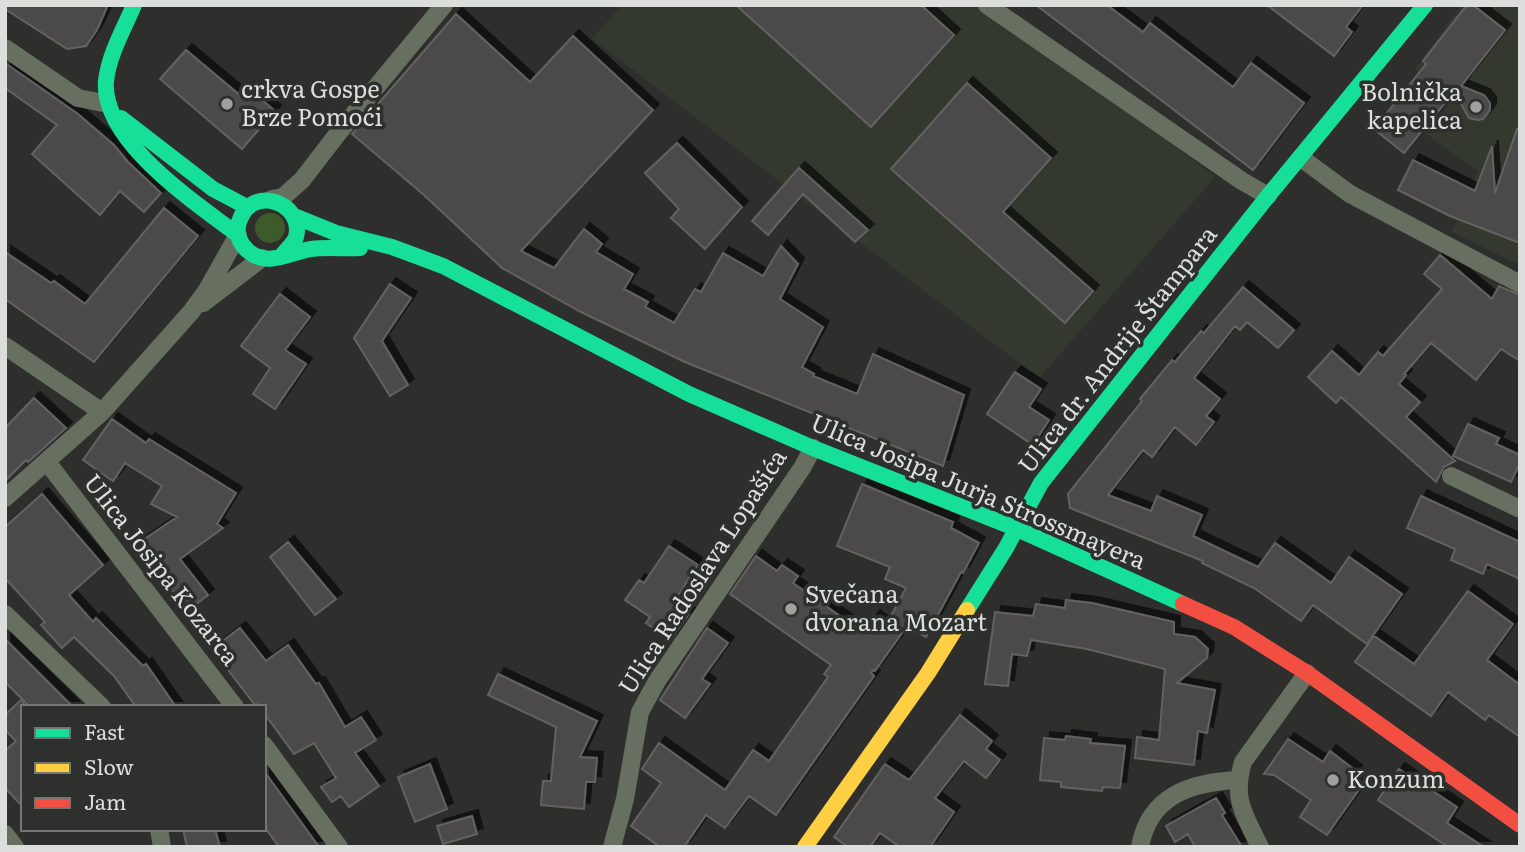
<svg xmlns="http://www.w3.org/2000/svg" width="1525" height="852" font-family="Literata,serif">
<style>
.built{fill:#343930}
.green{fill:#3d5a2a}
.building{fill:#4b4a4a;stroke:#626261;stroke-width:2;filter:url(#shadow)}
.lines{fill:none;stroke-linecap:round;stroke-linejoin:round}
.street{stroke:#666f60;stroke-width:18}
.fast{stroke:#16e098;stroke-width:16}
.slow{stroke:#ffcf43;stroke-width:16}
.jam{stroke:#f24e42;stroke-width:16}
.poi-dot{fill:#9fa19e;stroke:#2d302c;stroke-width:2.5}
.labels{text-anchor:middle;stroke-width:7;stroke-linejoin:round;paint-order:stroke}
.poi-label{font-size:24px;fill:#dcdedb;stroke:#2d302c;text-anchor:start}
.street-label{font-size:24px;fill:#dcdedb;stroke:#2d302c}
</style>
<defs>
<filter id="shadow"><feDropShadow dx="6" dy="-6" stdDeviation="0" flood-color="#0009"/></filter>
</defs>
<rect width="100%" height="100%" fill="#2e2f2d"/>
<path class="built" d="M622 5H994L1215 177 1039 378 592 39Z
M1462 5H1520V265L1452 232 1478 171 1426 134 1453 98 1415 69Z"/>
<path class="green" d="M255 228a15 15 0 1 1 30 0a15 15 0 1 1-30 0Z"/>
<path class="building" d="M5 5H108L97 30 86 46 67 49 5 9Z
M736 5H921L954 35 871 127Z
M1036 5H1107L1143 32 1150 23 1233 87 1251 63 1304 103 1253 170Z
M1267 5H1363L1346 27 1352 32 1334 56Z
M1467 5H1473L1505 30 1461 86 1484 95 1490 103V110L1483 119 1478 120 1469 118 1454 92 1404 153 1374 129 1426 64 1423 61Z
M456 14 530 82 573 36 653 110 521 251 554 268 584 229 602 244 596 252 633 274 624 289 648 302 645 307 674 323 695 289 701 292 723 253 763 276 781 246 798 264 780 299 823 327 802 367 814 374 813 376 857 394 873 354 964 395 943 466 685 362 581 312 502 268 424 195 352 134Z
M186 50 241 96 248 88 275 111 242 149 160 79Z
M5 63 78 114 114 145 128 162 161 193 144 212 120 191 100 215 32 154 57 125 5 88Z
M967 83 1051 158 1003 212 1093 291 1065 323 891 169Z
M1517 129 1520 130V243L1450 216 1398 190 1413 160 1475 191 1492 146 1495 193Z
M677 143 742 207 705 249 671 218 679 209 645 173Z
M799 168 868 230 855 242 803 194 768 235 752 221Z
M164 208 198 236 94 362 5 299V252L51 283 54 281 85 304Z
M1440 255 1492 299 1499 286 1520 295V361L1501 349 1476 380 1431 343 1404 374 1406 375 1399 384 1420 402 1406 417 1455 461 1444 467 1436 482 1341 397 1336 403 1308 377 1332 351 1359 375 1378 352 1383 356 1442 289 1424 274Z
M390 284 411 298 382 341 408 385 390 396 354 338Z
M1243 287 1294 330 1278 348 1247 322 1240 330 1235 326 1194 378 1220 399 1206 416 1214 422 1196 445 1175 427 1152 457 1143 450 1108 495 1151 511 1157 496 1202 515 1193 536 1258 567 1275 543 1331 583 1349 557 1402 594 1367 644 1313 605 1301 621 1254 588 1202 563 1203 561 1070 508 1068 494 1142 401 1140 399 1172 360 1175 362 1201 331 1204 333Z
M280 294 310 317 285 350 306 364 275 409 253 394 270 368 241 346Z
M1015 372 1041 389 1029 407 1049 420 1033 445 987 414Z
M34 398 66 428 28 462 26 460 5 481V428Z
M112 419 146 443 149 439 236 493 217 524 223 528 180 559 208 595 187 611 137 544 177 517 151 504 162 486 125 463 113 481 83 460Z
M1468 424 1499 438 1496 444 1520 455V463L1511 482 1453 456Z
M862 484 953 522 951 528 979 543 963 573 961 572 926 637 907 626 875 671 873 670 871 673 874 676 776 815 749 796 725 828 706 815 684 847H660L631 826 661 783 642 769 659 743 725 790 753 750 769 761 828 677 824 674 831 665 730 594 756 556 777 571 782 565 798 576 793 583 863 632 874 616 886 625 906 588 885 579 890 567 837 546Z
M42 494 103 565 69 595 93 622 96 618 143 666 146 664 176 707H136L114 676 74 637 62 648 41 625 45 622 5 578V527Z
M1421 496 1520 542V579L1487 564 1483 574 1451 560 1455 549 1407 528Z
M288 542 336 599 315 615 270 557Z
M669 546 698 565 673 603 689 614 671 640 646 623 650 617 625 600 639 580 644 583Z
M1468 591 1513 624 1487 660 1520 685V737L1489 715 1485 720 1448 692 1431 716 1355 662 1374 636 1414 664Z
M1066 600 1092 603 1174 622V634L1195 637 1208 649 1207 658 1177 683 1215 690 1207 733 1198 731 1194 765 1135 758 1137 737 1159 740 1165 669 1087 649 1031 640 1027 656 1012 654 1008 686 985 684 995 612 1033 616 1036 604 1065 608Z
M240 628 266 661 288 645 316 684 319 683 345 727 361 717 376 740 355 753 379 786 349 807 341 796 332 802 321 787 336 778 314 743 294 754 264 713V707H259L257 704 255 705 212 649Z
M707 628 728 643 702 679 710 684 685 718 660 700Z
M5 639 73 707H29L23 700V807L5 788V751L16 741 5 730V715L22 699 5 682Z
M498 674 597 721 580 757 597 758 595 782H586L584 809 541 805 543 781H551L556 727 488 695Z
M960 715 992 741 986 749 1000 760 986 778 964 761 935 798 954 812 930 847H900L880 833 870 847H848L834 837 885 764 909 780Z
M1066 736 1091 739 1090 743 1125 746 1120 788 1103 787 1102 791 1061 787V782L1040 780 1044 738 1065 740Z
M1288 739 1323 762 1330 751 1356 771 1351 777 1363 784 1327 835 1300 817 1311 800 1274 775 1264 774Z
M430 764 447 809 415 822 398 777Z
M1399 769 1457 807 1447 823 1484 847H1448L1378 800Z
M264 771 319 847H279L264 826Z
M1216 798 1225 813 1222 815 1242 847H1195L1188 834 1175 842 1166 826Z
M472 816 477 834 443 844 437 826Z
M183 829H215L220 847H187Z"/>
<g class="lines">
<path class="street" d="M987 5 1242 181 1268 196
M5 48 78 98 108 104
M1301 158 1350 194 1520 284
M272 199 283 197 302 180 339 132 444 5
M203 303 262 258
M5 346 102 412
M47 462 235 707
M1451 476 1520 509
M5 498 102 412 191 312 207 290 238 235
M5 614 102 707
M264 745 339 847
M159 829 162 847
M5 834 15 847
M612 847 625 799 640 712 657 681 802 468 813 448
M1140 847C1149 795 1192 782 1238 780
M1260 847C1244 814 1232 799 1243 762L1307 673"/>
<path class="fast" d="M134 5C124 29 109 54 106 81 101 141 196 203 238 235
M121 118 213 189 247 207
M294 216 336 233 392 247 443 266 689 394 813 448 1015 528 1183 604
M283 254C287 249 294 243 296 237 305 203 251 183 239 222 235 233 240 244 248 251 267 268 290 252 311 249 327 247 344 249 360 248
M967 610 1006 548 1041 483 1268 196 1425 5"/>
<path class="slow" d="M805 847 928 673 967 610"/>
<path class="jam" d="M1183 604 1234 627 1307 673 1520 825"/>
</g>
<g class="poi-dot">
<circle cx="227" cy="104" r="7"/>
<circle cx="1476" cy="107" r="7"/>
<circle cx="791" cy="609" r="7"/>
<circle cx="1333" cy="780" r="7"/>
</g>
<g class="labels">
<g class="poi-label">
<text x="241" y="98">crkva Gospe<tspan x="241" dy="28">Brze Pomoći</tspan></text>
<text x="1462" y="101" text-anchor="end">Bolnička<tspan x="1462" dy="28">kapelica</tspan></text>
<text x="805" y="603">Svečana<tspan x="805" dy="28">dvorana Mozart</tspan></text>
<text x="1347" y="788">Konzum</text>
</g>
<g class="street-label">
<text transform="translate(1118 350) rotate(-52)" y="8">Ulica dr. Andrije Štampara</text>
<text transform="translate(978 492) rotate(23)" y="8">Ulica Josipa Jurja Strossmayera</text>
<text transform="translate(161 570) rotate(52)" y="8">Ulica Josipa Kozarca</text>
<text transform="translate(703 572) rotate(-57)" y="8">Ulica Radoslava Lopašića</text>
</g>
</g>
<rect width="1525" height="852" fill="none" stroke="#dcdedb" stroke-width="14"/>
<rect x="21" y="705" width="245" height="126" fill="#2d302c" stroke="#737672" stroke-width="2"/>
<rect x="35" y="728" width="35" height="10" fill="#16e098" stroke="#737672" stroke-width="2"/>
<text x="84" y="740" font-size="21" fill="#dcdedb">Fast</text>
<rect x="35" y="763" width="35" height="10" fill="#ffcf43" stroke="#737672" stroke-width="2"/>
<text x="84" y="775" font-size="21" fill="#dcdedb">Slow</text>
<rect x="35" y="798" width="35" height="10" fill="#f24e42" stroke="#737672" stroke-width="2"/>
<text x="84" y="810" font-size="21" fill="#dcdedb">Jam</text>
</svg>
